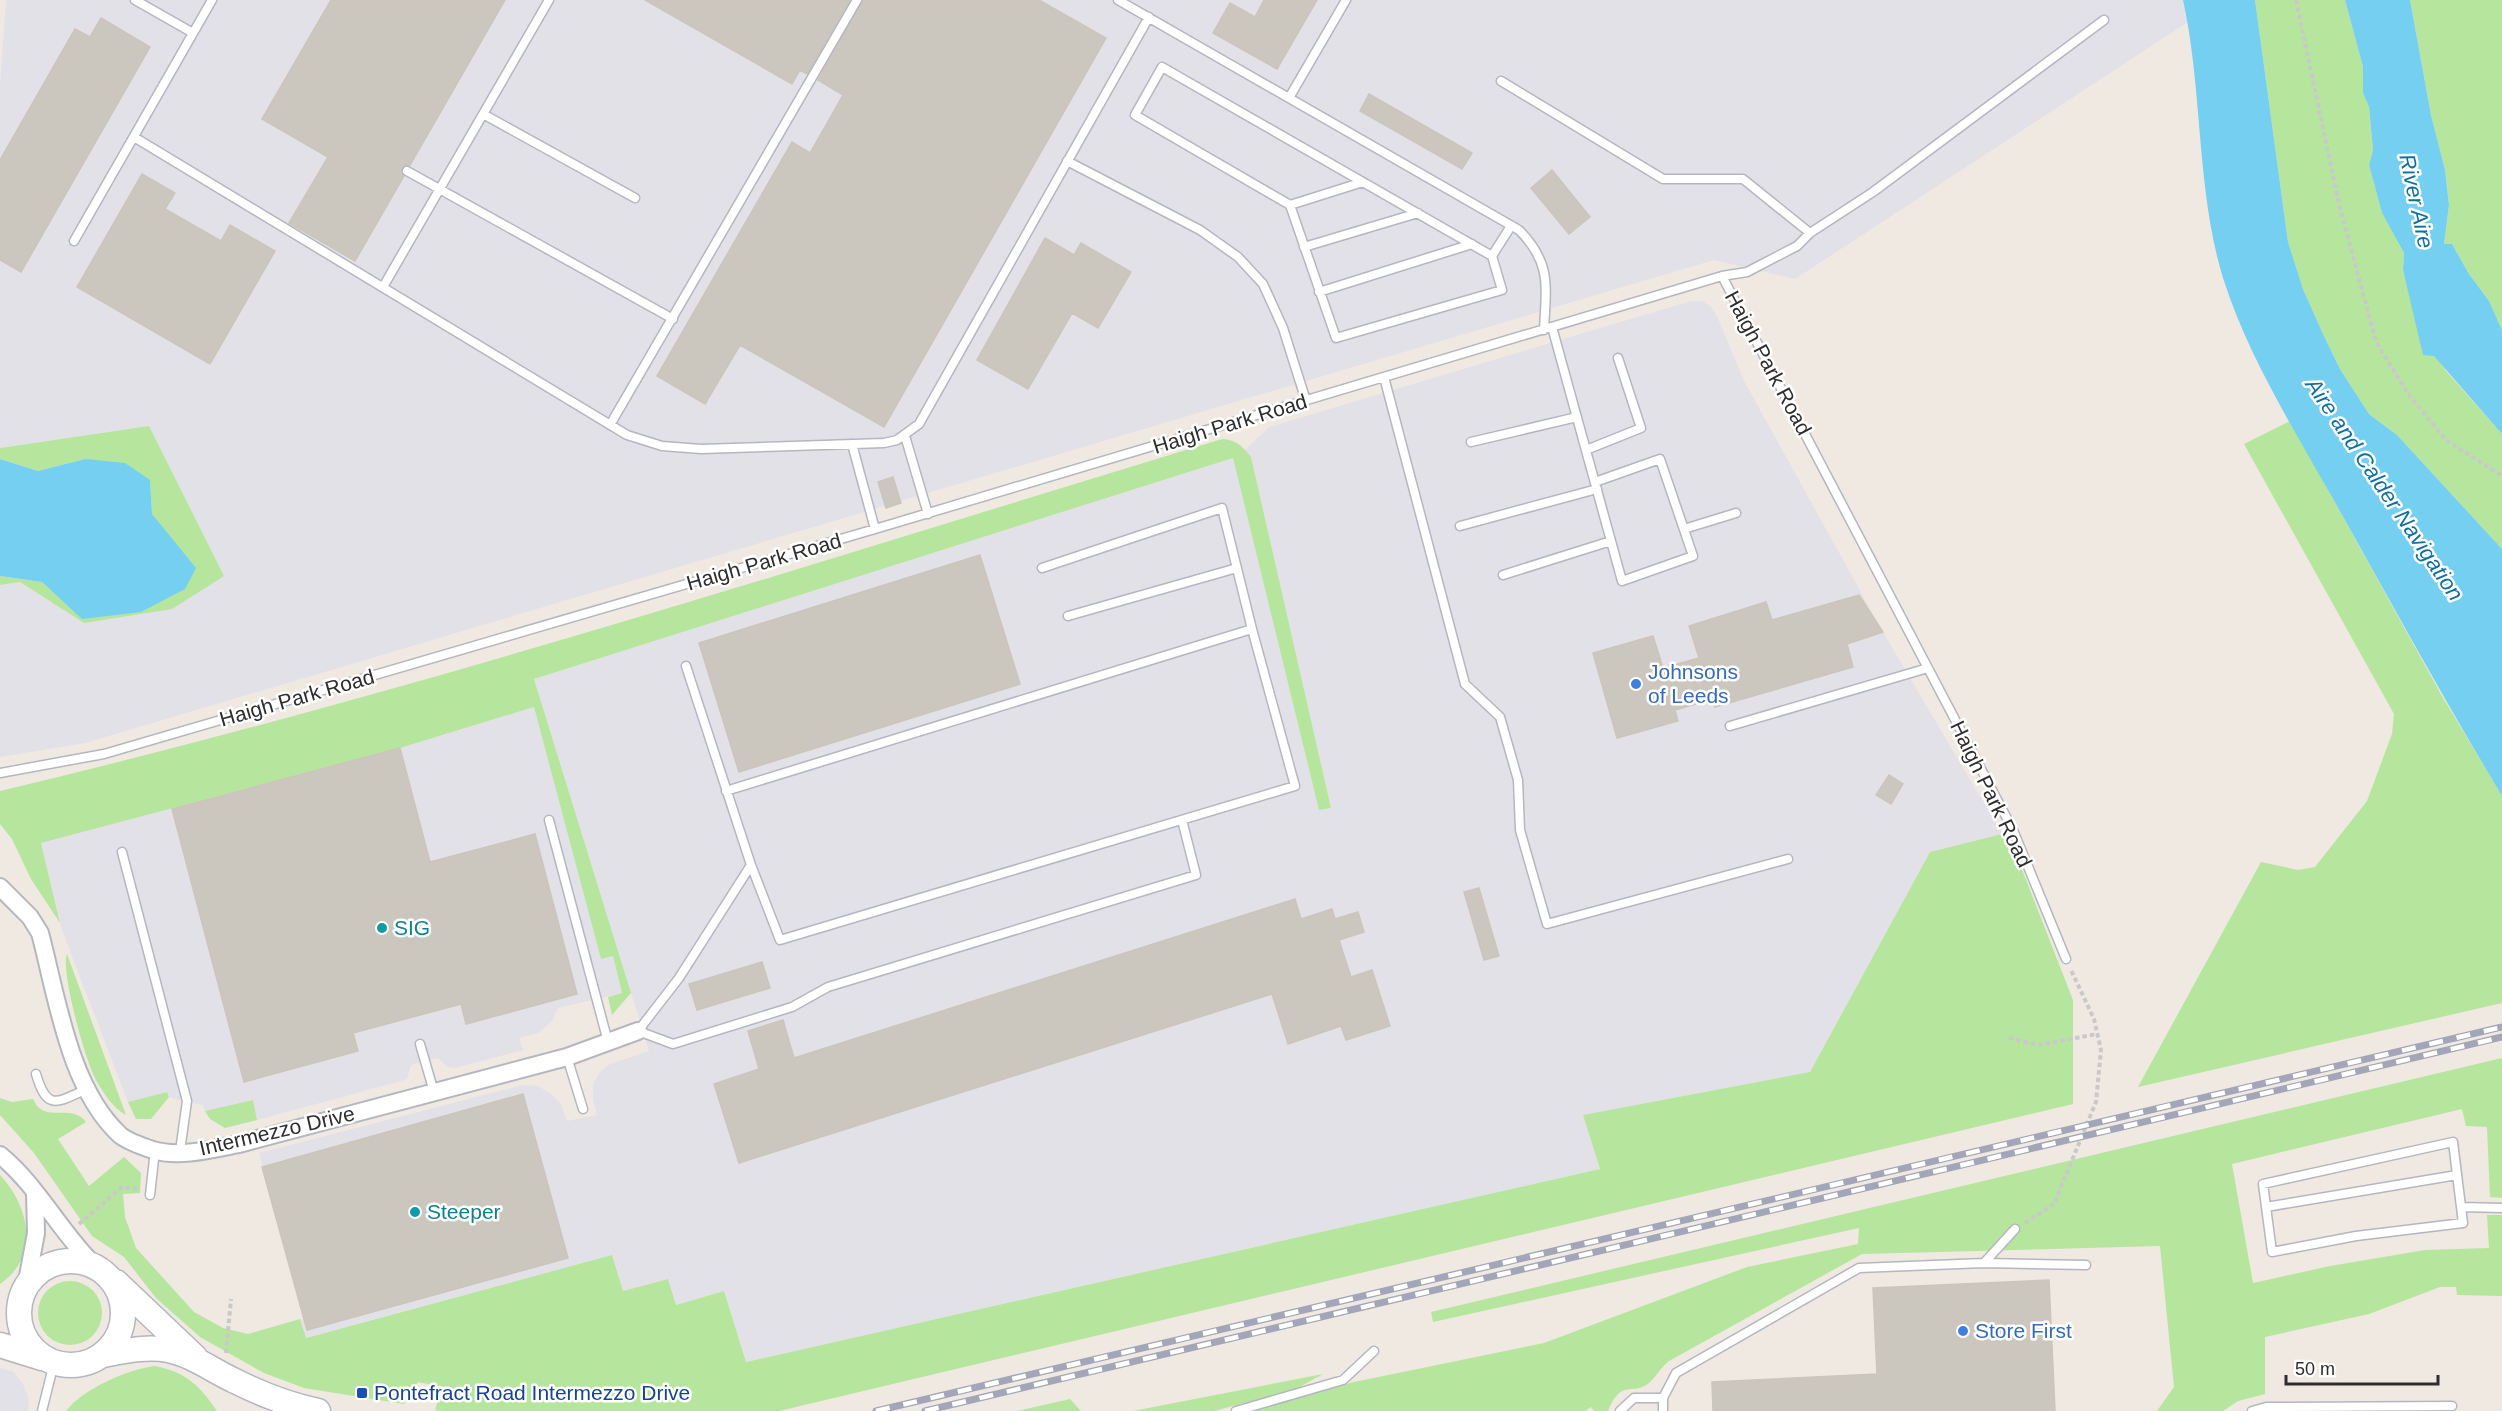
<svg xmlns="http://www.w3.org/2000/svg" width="2502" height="1411" font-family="Arial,sans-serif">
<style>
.industrial{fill:#e3e1e8}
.green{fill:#b6e59e}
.water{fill:#75cff0}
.building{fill:#cbc7bf;stroke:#cbc5ba;stroke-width:1.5}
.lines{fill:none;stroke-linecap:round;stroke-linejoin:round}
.lane-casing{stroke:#b4b7c1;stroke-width:11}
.street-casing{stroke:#b4b7c1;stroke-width:20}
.secondary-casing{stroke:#b4b7c1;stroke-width:27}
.path{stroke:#c9c9c9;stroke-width:4;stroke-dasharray:4.5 3;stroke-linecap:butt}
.lane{stroke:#fff;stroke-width:8}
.street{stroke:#fff;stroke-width:16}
.secondary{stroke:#fff;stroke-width:24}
.rail-casing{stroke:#a3a6b8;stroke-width:7}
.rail{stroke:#fff;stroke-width:4.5;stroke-dasharray:14;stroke-linecap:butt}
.shop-dot{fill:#3f7fe0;stroke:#fff;stroke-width:2}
.culture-dot{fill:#0f9aa8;stroke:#fff;stroke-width:2}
.transit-dot{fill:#1a4fb4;stroke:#fff;stroke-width:2}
.labels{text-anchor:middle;stroke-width:5;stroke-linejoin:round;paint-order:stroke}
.street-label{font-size:21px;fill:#2e2e2e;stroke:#fff}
.shop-label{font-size:21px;fill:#366cbe;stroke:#fff;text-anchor:start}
.culture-label{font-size:21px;fill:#0d838f;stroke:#fff;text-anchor:start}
.transit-label{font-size:21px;fill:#164399;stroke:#fff;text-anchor:start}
.water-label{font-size:22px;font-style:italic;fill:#0d6fa3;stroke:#fff}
</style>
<rect width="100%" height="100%" fill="#efe9e1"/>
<path class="industrial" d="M6 0H2183L2188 22 1795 279 1714 260 85 743 0 757V585L20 582 84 623 149 426 0 448V85Z
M1691 301H1702L1710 306 1717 316 1744 381 1883 632 2002 834 1930 852 1810 1072 1583 1115 1600 1169 746 1362 724 1291 676 1305 668 1279 623 1291 612 1255 305 1338 300 1319 304 1318 259 1153 523 1085 538 1086 551 1094 561 1104 567 1121 597 1115 593 1100V1084L600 1072 610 1064 649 1051 534 679 1233 458 1319 810 1331 808 1251 457 1245 450 1269 427Z
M534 707 601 958 613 956 622 993 558 1008 552 1021 538 1033 519 1038 523 1050 455 1068 448 1067 438 1058 411 1065 407 1079 401 1081 257 1120 253 1100 205 1111 203 1105 169 1097 167 1092 128 1102 62 930 41 843 400 748Z
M0 1368 14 1372 23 1384 29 1400 28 1411H0Z"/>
<path class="green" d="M2255 0H2345L2363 67V93L2369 107 2373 150 2369 165 2382 213 2404 253 2403 270 2419 332 2446 371 2502 434V549L2397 435 2369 414 2340 369 2323 334 2303 289 2288 242Z
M2410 0H2502V330L2489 301 2469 274 2452 244H2444L2449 205 2445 170 2431 115Z
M2290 421 2442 696 2502 796V1003L2138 1087 2261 862 2298 870 2315 867 2367 801 2392 734 2394 714 2244 444Z
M149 426 224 576 172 609 84 623 20 582 0 585V576L42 582 83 619 195 569 152 514 150 480 85 459 38 471 0 459V448Z
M1222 439C1237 440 1242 446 1251 457L1331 808 1319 810 1233 458 534 679 631 993 612 1015 608 997 622 993 613 956 601 959 534 707 400 748 41 843 60 923 31 879 12 839 0 824V791C413 693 817 562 1222 439Z
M2002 834 2023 872 2073 1000V1104L779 1411H443L435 1410 442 1387 418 1382 404 1404 304 1388 264 1373 200 1337 156 1298 124 1257 92 1236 34 1153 0 1115V1098L12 1102 33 1099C44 1125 71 1102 86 1122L58 1139 89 1186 124 1157 141 1173 140 1193 123 1194 125 1217 136 1248 194 1312 223 1328 248 1334 300 1319 306 1338 612 1255 623 1291 668 1279 676 1305 724 1291 746 1362 1600 1169 1583 1115 1810 1072 1930 852Z
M67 954 126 1115C112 1107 104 1094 96 1080 86 1063 60 970 67 954Z
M2502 1058V1198L2490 1197 2487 1127 2466 1126 2462 1109 2232 1164 2253 1283 2330 1266 2425 1250 2489 1248 2487 1215H2502V1296L2457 1295 2456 1287H2440L2369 1314 2265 1337V1394L2238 1401 2223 1411H2157L2174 1387 2160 1246 1862 1254 1669 1361C1660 1368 1657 1376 1649 1383 1632 1397 1622 1377 1608 1411H1594L1591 1407 1585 1411H1254L1354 1382 1544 1343 1747 1267 1858 1244 1859 1228 1433 1322 1431 1312Z
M167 1092 169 1097 151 1119H136L128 1102Z
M253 1100 257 1120 225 1128 210 1119 205 1111Z
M0 1175C30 1207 40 1257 0 1284Z
M38 1313a32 32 0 1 1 64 0a32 32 0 1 1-64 0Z
M155 1366C186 1372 200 1386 217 1411H66C83 1389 128 1369 155 1366Z
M1323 1374 1296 1389 1214 1411H1133Z
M1070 1399 1081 1411H1017Z"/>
<path class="water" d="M2183 0H2255L2288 242 2303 289 2323 334 2340 369 2369 414 2397 435 2502 549V796C2443 698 2388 597 2332 497 2292 426 2248 356 2223 278 2196 189 2203 91 2183 0Z
M2345 0H2410L2431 115 2445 170 2449 205 2444 244H2452L2469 274 2489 301 2502 330V434L2434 356 2423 355 2403 270 2404 253 2382 213 2369 165 2373 150 2369 107 2363 93V67Z
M0 459 38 471 85 459 125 463 150 480 152 514 196 568 185 589 141 612 82 619 42 582 0 576Z"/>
<path class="building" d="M331 0H505L410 165 402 167 404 176 355 261 289 223 328 157 262 119Z
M645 0H850L807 74 800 70 792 84Z
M863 0H1039L1106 38 884 427 740 345 705 404 657 376 792 142 810 153 843 95 818 80Z
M1264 0H1317L1277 69 1213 33 1230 3 1255 17Z
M101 18 150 47 21 272 0 260V160L75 29 90 37Z
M1369 94 1472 153 1462 169 1360 111Z
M1552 170 1590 217 1569 234 1531 188Z
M142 174 175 193 165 209 221 241 230 225 275 251 210 364 77 287Z
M1045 238 1074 255 1081 243 1131 272 1098 328 1072 313 1028 389 977 360Z
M893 477 901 503 886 508 878 482Z
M980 555 1020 684 739 772 699 643Z
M1859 595 1883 632 1847 644 1853 667 1715 707 1713 699 1675 710 1678 721 1617 738 1593 653 1653 636 1663 668 1699 658 1689 626 1766 602 1772 620Z
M400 748 430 862 535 834 577 994 466 1024 461 1004 353 1033 358 1051 244 1082 172 809Z
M1889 775 1903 784 1891 804 1876 795Z
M1479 888 1499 956 1484 960 1464 892Z
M1295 899 1301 919 1332 909 1335 919 1358 912 1364 932 1339 940 1351 977 1372 970 1390 1026 1346 1040 1341 1026 1288 1044 1272 994 739 1163 714 1084 759 1069 748 1031 783 1020 794 1058Z
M762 962 770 988 697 1010 689 984Z
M523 1094 568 1258 307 1330 262 1167Z
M2049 1280 2055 1411H1713L1712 1382 1877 1374 1873 1288Z"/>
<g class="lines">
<g class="lane-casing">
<path id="lane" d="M135 0 193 33
M1118 0 1519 230C1552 263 1546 287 1544 330
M1501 81 1663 179H1743L1810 233
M1289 98 1346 0
M483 114 635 198
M134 137 627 435 662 446 701 449 884 443 897 440 919 424 1149 17
M1067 161 1200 230 1238 257 1263 284 1283 328 1306 401
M407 171 673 319
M1290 205 1363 182
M74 241 212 0
M1304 247 1418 213
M1492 256 1162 67 1135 115 1290 205 1336 338 1502 290 1492 256 1511 226
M1722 276 1747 272 1797 246 1810 233 1873 192 2104 20
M383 287 549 0
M1319 292 1472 244
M1552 327 1622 581 1693 556 1660 459 1595 482
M1384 377 1465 684 1500 717 1518 780 1520 830 1547 924 1788 859
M610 425 857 0
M905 436 928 514
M1471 442 1577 417
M852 444 875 529
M1586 450 1641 428 1618 358
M1460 526 1597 489
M1684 529 1736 513
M1503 575 1611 541
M1068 616 1237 568
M686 666 751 865 679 978 638 1031 673 1044 792 1007 828 987 1196 875 1182 820
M1730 726 1928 668
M0 773 104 754 875 529 1722 276 2013 830 2066 959
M726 791 1252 629 1222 508 1042 568
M549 820 608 1042
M122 852 187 1101 180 1151
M751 865 780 940 1295 786 1252 629
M420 1044 434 1092
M567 1057 583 1109
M36 1074C47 1111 56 1103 87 1089
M2453 1142 2463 1223 2356 1236 2272 1252 2263 1184Z
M150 1195 155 1150
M2266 1207 2457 1175
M2461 1207 2502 1208
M1984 1263 2015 1229
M42 1411 54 1363
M1236 1411 1343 1380 1374 1351
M1620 1411 1634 1398H1663
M1663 1411V1398L1676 1373 1859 1268 1984 1263 2086 1265
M2252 1411 2266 1407 2452 1406"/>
</g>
<g class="street-casing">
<path id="street" d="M0 887 30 917 40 933C57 997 69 1088 120 1135 127 1141 144 1147 153 1150 179 1158 213 1149 239 1144L567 1057 638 1031
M0 1155C38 1186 60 1232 95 1266
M26 1287 36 1233 35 1193"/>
</g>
<g class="secondary-casing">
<path id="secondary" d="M19 1313a52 52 0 1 1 104 0a52 52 0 1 1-104 0Z
M116 1282 195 1357
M0 1345 42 1358
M103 1355C125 1351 147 1346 168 1350 193 1355 213 1371 235 1381 263 1395 289 1405 318 1411"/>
</g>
<path class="path" d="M2296 0 2339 204 2376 342 2409 395 2446 440 2502 476
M2009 1038 2038 1045 2097 1034
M2025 1223 2054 1204 2096 1102 2101 1050 2094 1019 2071 970
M79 1224 122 1187 139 1189
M226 1353 231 1299"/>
<use href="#lane" class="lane"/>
<use href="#street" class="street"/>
<use href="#secondary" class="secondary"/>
<g class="rail-casing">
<path id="rail" d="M876 1411 2502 1027
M925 1411 2502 1037"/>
</g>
<use href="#rail" class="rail"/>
</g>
<g class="shop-dot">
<circle cx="1636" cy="684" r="6"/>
<circle cx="1963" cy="1331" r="6"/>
</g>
<g class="culture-dot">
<circle cx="382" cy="928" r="6"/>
<circle cx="415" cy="1212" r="6"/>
</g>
<rect class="transit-dot" x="356" y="1387" width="12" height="12" rx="3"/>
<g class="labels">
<g class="street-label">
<text transform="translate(1768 363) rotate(62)" y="7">Haigh Park Road</text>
<text transform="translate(1230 424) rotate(-17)" y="7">Haigh Park Road</text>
<text transform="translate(764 562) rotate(-16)" y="7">Haigh Park Road</text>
<text transform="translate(297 698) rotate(-16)" y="7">Haigh Park Road</text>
<text transform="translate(1991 794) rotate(64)" y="7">Haigh Park Road</text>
<text transform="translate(277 1131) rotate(-13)" y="7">Intermezzo Drive</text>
</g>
<g class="shop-label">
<text x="1648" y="679">Johnsons<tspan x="1648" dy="24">of Leeds</tspan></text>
<text x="1975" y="1338">Store First</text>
</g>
<g class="culture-label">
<text x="394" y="935">SIG</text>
<text x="427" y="1219">Steeper</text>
</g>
<g class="transit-label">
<text x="374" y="1400">Pontefract Road Intermezzo Drive</text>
</g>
<g class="water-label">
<text transform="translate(2417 201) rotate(78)" y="8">River Aire</text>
<text transform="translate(2385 489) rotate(56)" y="8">Aire and Calder Navigation</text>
</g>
</g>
<path d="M2286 1375v9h152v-9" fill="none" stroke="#2e2e2e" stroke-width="3"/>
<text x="2295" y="1375" font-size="18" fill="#2e2e2e" stroke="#ffffff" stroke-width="4.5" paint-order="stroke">50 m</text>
</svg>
